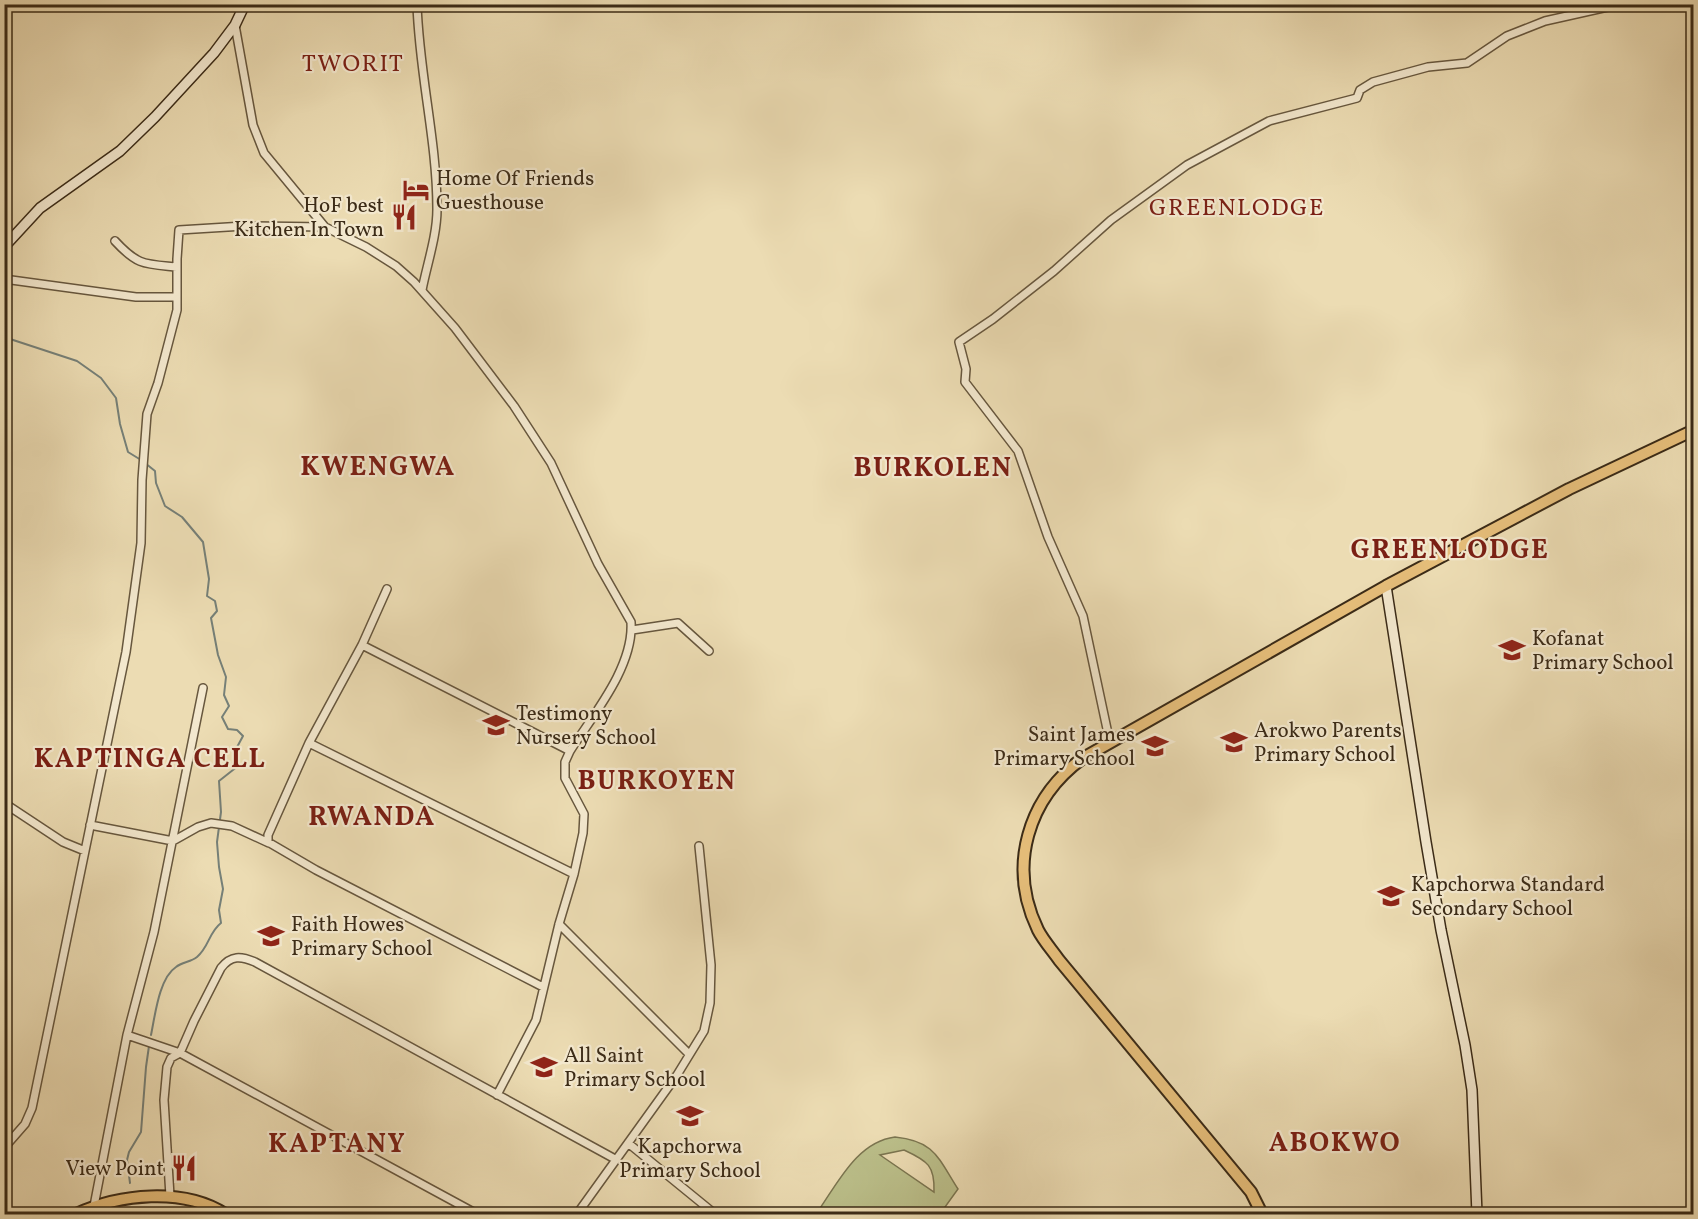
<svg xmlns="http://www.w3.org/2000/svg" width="1698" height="1219" font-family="Vollkorn,serif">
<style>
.green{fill:#bbbf8a;stroke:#7b7550;stroke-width:1.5;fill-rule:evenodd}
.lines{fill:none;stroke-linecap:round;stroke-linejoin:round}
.stream{stroke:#768078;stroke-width:2}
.street-casing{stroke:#67573e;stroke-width:10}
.secondary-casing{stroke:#3b2b17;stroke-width:12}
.primary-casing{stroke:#3b2b17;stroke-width:14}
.street{stroke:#f3e8ce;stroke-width:7}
.secondary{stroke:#f3e8ce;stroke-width:9}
.primary{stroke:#e6be7a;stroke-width:10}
.labels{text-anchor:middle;stroke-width:4.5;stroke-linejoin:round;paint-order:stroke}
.poi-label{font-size:21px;fill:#3b2b17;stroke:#f3e8ce;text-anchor:start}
.quarter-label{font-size:24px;letter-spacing:1.5px;fill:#7a1f14;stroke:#f3e8ce}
.district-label{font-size:27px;font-weight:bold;letter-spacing:1.5px;fill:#7a1f14;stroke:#f3e8ce}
</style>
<rect width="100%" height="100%" fill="#ecdcb3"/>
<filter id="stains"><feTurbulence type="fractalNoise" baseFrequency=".00333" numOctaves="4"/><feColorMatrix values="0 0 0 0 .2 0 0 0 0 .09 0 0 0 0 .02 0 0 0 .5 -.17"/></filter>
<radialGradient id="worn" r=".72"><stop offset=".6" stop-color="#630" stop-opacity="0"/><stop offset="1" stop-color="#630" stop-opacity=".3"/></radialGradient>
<path class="green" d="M895 1137C935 1141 938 1158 958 1189L940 1214H816C837 1185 856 1142 895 1137ZM904 1150C928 1161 935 1166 934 1192L880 1155Z"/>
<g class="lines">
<path class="stream" d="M4 337 77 361 101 378 116 398 120 424 128 452 141 460
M145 463 155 471 156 483 165 506 182 517 203 542 209 579 207 596 215 601 217 611 211 618 218 655 226 677 224 695 229 706 222 717 228 729 237 730 243 736 236 749 238 766 219 781 221 812 217 842 219 867 223 889 219 910 221 923C209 932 209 947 197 957 191 962 182 962 176 967 159 978 155 1016 151 1035
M130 1183 127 1160 129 1152 141 1132 146 1067 149 1046"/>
<g class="street-casing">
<path id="street" d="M417 4C419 73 437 141 437 209 437 236 427 264 422 290
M235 25 253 125 264 153 325 227 366 247 396 266 414 282 455 328 514 406 551 463 598 564 631 622C634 667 593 715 570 751L565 762V778L584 814 583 833 574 874 559 924 536 1020 497 1095
M115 241C138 266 145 264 177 267
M4 279 136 297H177
M387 589 362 645 309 743 268 835V842L316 870 543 987
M632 630 678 623 709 651
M362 645 570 751
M309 743 574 874
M1110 743 1083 616 1048 537 1018 451 965 382 966 369 959 342 993 319 1054 271 1111 220 1187 165 1269 121 1357 98 1360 90 1373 82 1428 67 1467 63 1507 36 1545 21 1621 4
M4 803 63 842 85 851
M90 825 173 841 198 827 211 823 232 826 269 843
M559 924 689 1054
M127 1035 180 1053 477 1214
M628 1143 715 1214
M4 1148 25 1124 32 1108 126 652 141 543 142 480 147 414 158 383 177 310V259L179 230 244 226 325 227
M170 1196 164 1100 167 1067 171 1058 180 1053 194 1021 221 968C231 955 241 956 255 962L615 1159
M94 1206 127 1035 154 932 203 688
M942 1212 949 1214
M577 1214 677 1075 704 1031 710 1003 711 965 699 846
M734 1214H749"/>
</g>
<g class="secondary-casing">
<path id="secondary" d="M4 247 40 208 120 151 155 117 214 53 235 25 245 4
M1386 586 1426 842 1441 930 1465 1045 1472 1090 1477 1214"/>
</g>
<g class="primary-casing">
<path id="primary" d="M76 1214C119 1194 183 1187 225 1214
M1262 1214 1251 1192 1059 960C1052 950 1043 940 1038 930 1007 866 1028 798 1083 758L1386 586 1569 489 1694 430"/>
</g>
<use href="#street" class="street"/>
<use href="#secondary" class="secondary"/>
<use href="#primary" class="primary"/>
</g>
<defs>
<g id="hotel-bare" transform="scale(2.07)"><path d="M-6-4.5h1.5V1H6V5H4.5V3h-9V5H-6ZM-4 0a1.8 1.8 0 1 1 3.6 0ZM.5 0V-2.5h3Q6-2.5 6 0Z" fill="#8f2418" stroke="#f3e8ce" stroke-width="2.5" paint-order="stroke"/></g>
<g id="restaurant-bare" transform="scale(2.07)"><path d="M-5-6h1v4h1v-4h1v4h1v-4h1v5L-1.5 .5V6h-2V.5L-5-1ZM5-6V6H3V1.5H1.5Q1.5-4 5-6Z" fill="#8f2418" stroke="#f3e8ce" stroke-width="2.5" paint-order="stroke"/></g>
<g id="school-bare" transform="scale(2.07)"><path d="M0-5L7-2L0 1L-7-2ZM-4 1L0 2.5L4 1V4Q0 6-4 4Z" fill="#8f2418" stroke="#f3e8ce" stroke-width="2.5" paint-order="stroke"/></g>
</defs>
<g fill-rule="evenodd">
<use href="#hotel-bare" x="416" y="190"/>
<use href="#restaurant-bare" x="404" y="217"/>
<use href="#school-bare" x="1512" y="650"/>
<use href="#school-bare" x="496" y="725"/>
<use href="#school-bare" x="1234" y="742"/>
<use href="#school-bare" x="1155" y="746"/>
<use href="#school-bare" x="1391" y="896"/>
<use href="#school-bare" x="271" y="936"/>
<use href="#school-bare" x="544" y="1067"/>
<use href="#school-bare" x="690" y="1116"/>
<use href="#restaurant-bare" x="184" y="1168"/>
</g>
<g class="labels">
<g class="poi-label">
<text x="436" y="185">Home Of Friends<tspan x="436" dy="24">Guesthouse</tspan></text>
<text x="384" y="212" text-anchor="end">HoF best<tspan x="384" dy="24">Kitchen In Town</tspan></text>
<text x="1532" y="645">Kofanat<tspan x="1532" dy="24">Primary School</tspan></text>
<text x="516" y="720">Testimony<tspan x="516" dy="24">Nursery School</tspan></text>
<text x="1254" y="737">Arokwo Parents<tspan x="1254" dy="24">Primary School</tspan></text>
<text x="1135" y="741" text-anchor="end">Saint James<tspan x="1135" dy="24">Primary School</tspan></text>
<text x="1411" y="891">Kapchorwa Standard<tspan x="1411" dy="24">Secondary School</tspan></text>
<text x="291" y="931">Faith Howes<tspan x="291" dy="24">Primary School</tspan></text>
<text x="564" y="1062">All Saint<tspan x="564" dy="24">Primary School</tspan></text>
<text x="690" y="1153" text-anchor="middle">Kapchorwa<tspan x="690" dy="24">Primary School</tspan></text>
<text x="164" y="1175" text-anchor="end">View Point</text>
</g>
<g class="quarter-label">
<text x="353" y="71">TWORIT</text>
<text x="1237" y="215">GREENLODGE</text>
</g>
<g class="district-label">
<text x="378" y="475">KWENGWA</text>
<text x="933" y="476">BURKOLEN</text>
<text x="1450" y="558">GREENLODGE</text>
<text x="150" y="767">KAPTINGA CELL</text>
<text x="657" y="789">BURKOYEN</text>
<text x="372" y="825">RWANDA</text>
<text x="1335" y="1151">ABOKWO</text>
<text x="337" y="1152">KAPTANY</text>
</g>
</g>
<rect width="1698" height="1219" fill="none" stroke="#ecdcb3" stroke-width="24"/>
<rect x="6" y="6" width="1686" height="1207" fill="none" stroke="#3b2b17" stroke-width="3"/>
<rect x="12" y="12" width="1674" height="1195" fill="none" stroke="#3b2b17" stroke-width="1.5"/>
<rect width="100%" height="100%" filter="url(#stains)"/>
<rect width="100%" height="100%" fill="url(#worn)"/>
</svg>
